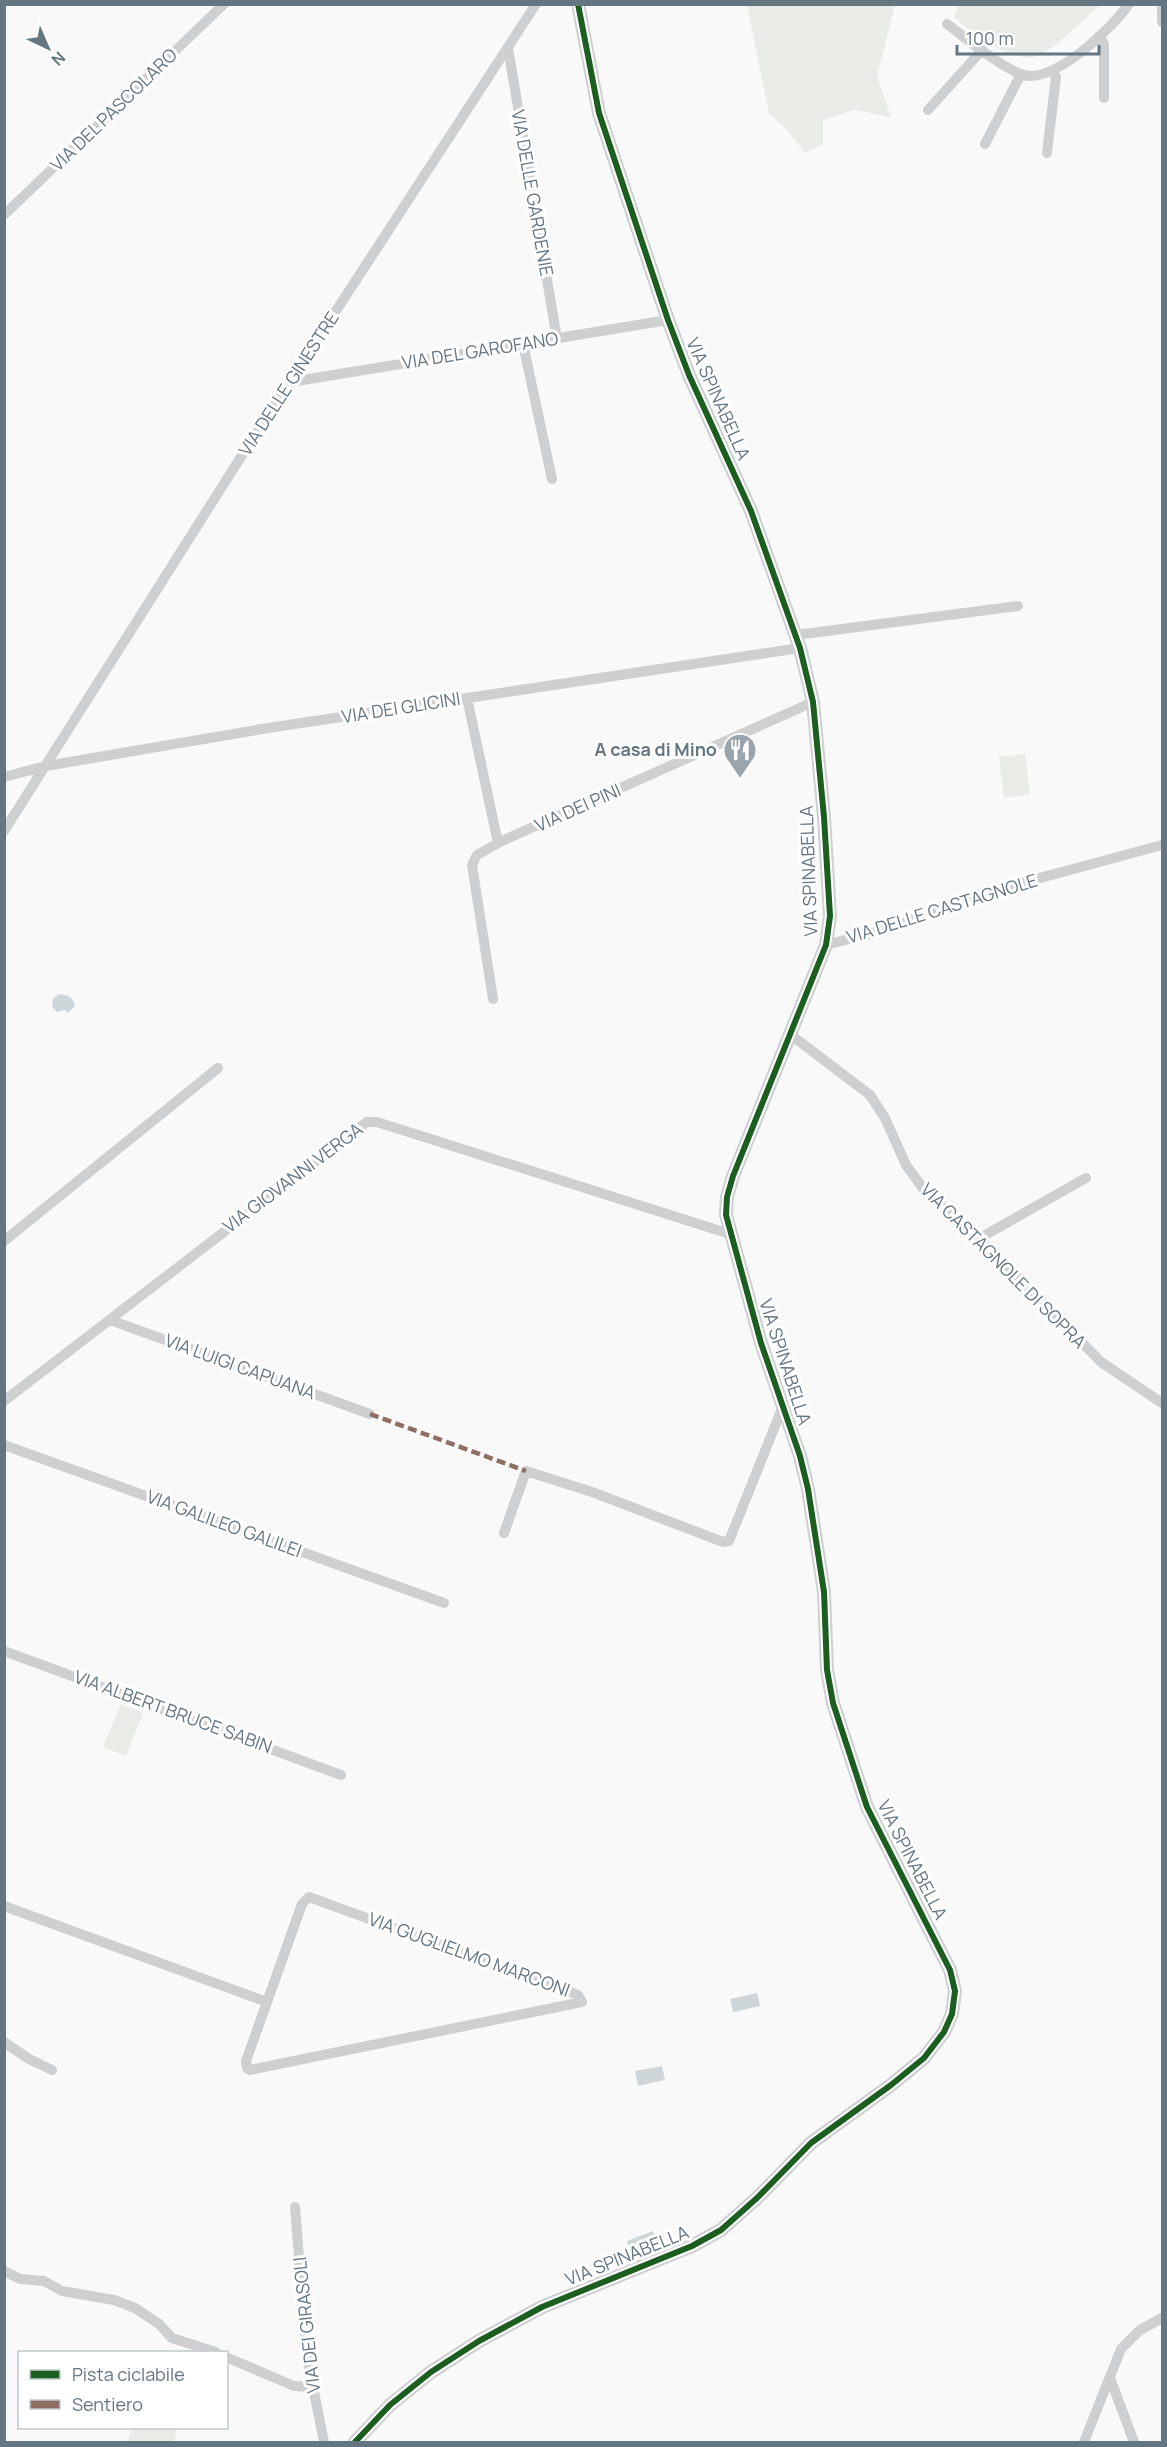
<svg xmlns="http://www.w3.org/2000/svg" width="1167" height="2447" font-family="Manrope,sans-serif">
<style>
.green{fill:#e8ebe6}
.water{fill:#ced6d9}
.lines{fill:none;stroke-linecap:round;stroke-linejoin:round}
.minor{stroke:#cecfd0;stroke-width:10}
.tertiary{stroke:#cecfd0;stroke-width:14}
.quiet{stroke:#8d6e63;stroke-width:4.5;stroke-dasharray:9 4.5;stroke-linecap:butt}
.cycleway-casing{stroke:#fff;stroke-width:10}
.cycleway{stroke:#1b5e20;stroke-width:6}
.labels{text-anchor:middle;stroke-width:6;stroke-linejoin:round;paint-order:stroke}
.street-label{font-size:18px;fill:#657683;stroke:#fff}
.poi-label{font-size:18px;font-weight:bold;fill:#657683;stroke:#fff;text-anchor:end}
</style>
<rect width="100%" height="100%" fill="#f9f9f9"/>
<path class="green" d="M747 5H895L877 76 891 117 854 110 823 120V144L805 153 787 130 769 113Z
M958 5V4L1100 5C1088 16 1049 54 1035 57 1007 61 974 33 954 17Z
M1025 754 1030 794 1004 798 999 757Z
M121 1704 143 1713 126 1756 103 1747Z
M132 2428H177L174 2442H127Z"/>
<path class="water" d="M59 994C67 995 74 997 75 1006L68 1013 64 1010 57 1012 52 1007 53 999Z
M757 1993 760 2006 733 2012 730 1999Z
M662 2066 665 2080 638 2086 635 2071Z
M653 2231 657 2244 631 2254 627 2241Z"/>
<g class="lines">
<path class="minor" d="M1162 4V22
M947 24C970 41 994 62 1020 74 1052 87 1112 28 1129 4
M1099 36 1104 44V98
M508 48 557 339
M928 110 982 50
M985 144 1021 74
M1047 153 1056 77 1053 71
M4 215 224 4
M523 344 552 479
M291 382 668 320
M796 635 1018 606
M467 698 498 843
M4 777 46 766 268 728 800 648
M4 831 244 452 536 4
M826 945 895 927 955 901 1162 845
M493 999 472 865 477 855 502 841 813 702
M791 1035 870 1095 885 1118 906 1165 925 1191 990 1249 1101 1362 1162 1403
M978 1239 1086 1178
M4 1241 218 1068
M110 1320 370 1414
M4 1401 367 1122H377L730 1234
M4 1445 444 1603
M504 1533 526 1471 592 1492 723 1542 729 1541 783 1406
M4 1651 341 1775
M309 1897 578 1995 582 2002 250 2070 247 2068 246 2061 302 1904Z
M4 1906 267 2002
M4 2042 29 2059 52 2070
M295 2207 307 2357 324 2442
M4 2271 20 2279 44 2281 62 2291 114 2300 135 2308 159 2324 172 2338 216 2352
M226 2357 294 2386 312 2387
M1110 2378 1134 2442
M1084 2442 1121 2349 1140 2330 1162 2318"/>
<path class="tertiary" d="M355 2442 390 2405 431 2372 479 2341 542 2307 692 2246 721 2230 757 2198 811 2143 891 2085 924 2058 944 2032 952 2014 955 1991 950 1970 867 1807 833 1703 827 1670 824 1592 808 1489 800 1456 761 1343 726 1215 727 1197 733 1176 826 945 830 916 824 817 813 702 800 648 751 511 689 375 668 320 599 113 578 4"/>
<path class="quiet" d="M370 1414 526 1471"/>
<g class="cycleway-casing">
<path id="cycleway" d="M355 2442 390 2405 431 2372 479 2341 542 2307 692 2246 721 2230 757 2198 811 2143 891 2085 924 2058 944 2032 952 2014 955 1991 950 1970 867 1807 833 1703 827 1670 824 1592 808 1489 800 1456 761 1343 726 1215 727 1197 733 1176 826 945 830 916 824 817 813 702 800 648 751 511 689 375 668 320 599 113 578 4"/>
</g>
<use href="#cycleway" class="cycleway"/>
</g>
<defs>
<g id="restaurant-pin" transform="scale(1.725)"><path d="M0 17L-7.5 6A9.5 9.5 0 1 1 7.5 6Z" fill="#99a4ac" stroke="#fff"/><path d="M-5-6h1v4h1v-4h1v4h1v-4h1v5L-1.5 .5V6h-2V.5L-5-1ZM5-6V6H3V1.5H1.5Q1.5-4 5-6Z" fill="#fff"/></g>
</defs>
<g fill-rule="evenodd">
<use href="#restaurant-pin" x="740" y="750"/>
</g>
<g class="labels">
<g class="street-label">
<text transform="translate(114 110) rotate(-44)" y="6">VIA DEL PASCOLARO</text>
<text transform="translate(532 193) rotate(80)" y="6">VIA DELLE GARDENIE</text>
<text transform="translate(480 351) rotate(-9)" y="6">VIA DEL GAROFANO</text>
<text transform="translate(289 384) rotate(-57)" y="6">VIA DELLE GINESTRE</text>
<text transform="translate(718 399) rotate(66)" y="6">VIA SPINABELLA</text>
<text transform="translate(401 708) rotate(-9)" y="6">VIA DEI GLICINI</text>
<text transform="translate(578 808) rotate(-24)" y="6">VIA DEI PINI</text>
<text transform="translate(809 871) rotate(-92)" y="6">VIA SPINABELLA</text>
<text transform="translate(942 909) rotate(-17)" y="6">VIA DELLE CASTAGNOLE</text>
<text transform="translate(293 1178) rotate(-37)" y="6">VIA GIOVANNI VERGA</text>
<text transform="translate(1003 1266) rotate(45)" y="6">VIA CASTAGNOLE DI SOPRA</text>
<text transform="translate(785 1362) rotate(72)" y="6">VIA SPINABELLA</text>
<text transform="translate(240 1367) rotate(20)" y="6">VIA LUIGI CAPUANA</text>
<text transform="translate(224 1524) rotate(20)" y="6">VIA GALILEO GALILEI</text>
<text transform="translate(173 1712) rotate(20)" y="6">VIA ALBERT BRUCE SABIN</text>
<text transform="translate(912 1860) rotate(63)" y="6">VIA SPINABELLA</text>
<text transform="translate(469 1955) rotate(20)" y="6">VIA GUGLIELMO MARCONI</text>
<text transform="translate(627 2256) rotate(-22)" y="6">VIA SPINABELLA</text>
<text transform="translate(307 2325) rotate(-96)" y="6">VIA DEI GIRASOLI</text>
</g>
<g class="poi-label">
<text x="717" y="756">A casa di Mino</text>
</g>
</g>
<rect width="1167" height="2447" fill="none" stroke="#657683" stroke-width="12"/>
<rect x="18" y="2351" width="210" height="78" fill="#ffffff" stroke="#c1c8cd" stroke-width="1.5"/>
<rect x="30" y="2370" width="30" height="9" fill="#1b5e20" stroke="#c1c8cd" stroke-width="1.5"/>
<text x="72" y="2381" font-size="18" fill="#657683">Pista ciclabile</text>
<rect x="30" y="2400" width="30" height="9" fill="#8d6e63" stroke="#c1c8cd" stroke-width="1.5"/>
<text x="72" y="2411" font-size="18" fill="#657683">Sentiero</text>
<g transform="translate(48 48) rotate(136)" stroke="#ffffff" stroke-width="4.5" paint-order="stroke">
<path d="M0-4.5L10 22L0 15L-10 22Z" fill="#657683"/>
<text y="-9" font-size="16" font-weight="bold" text-anchor="middle" fill="#657683">N</text>
</g>
<path d="M957 45v9h142v-9" fill="none" stroke="#657683" stroke-width="3"/>
<text x="966" y="45" font-size="18" fill="#657683" stroke="#ffffff" stroke-width="4.5" paint-order="stroke">100 m</text>
</svg>
